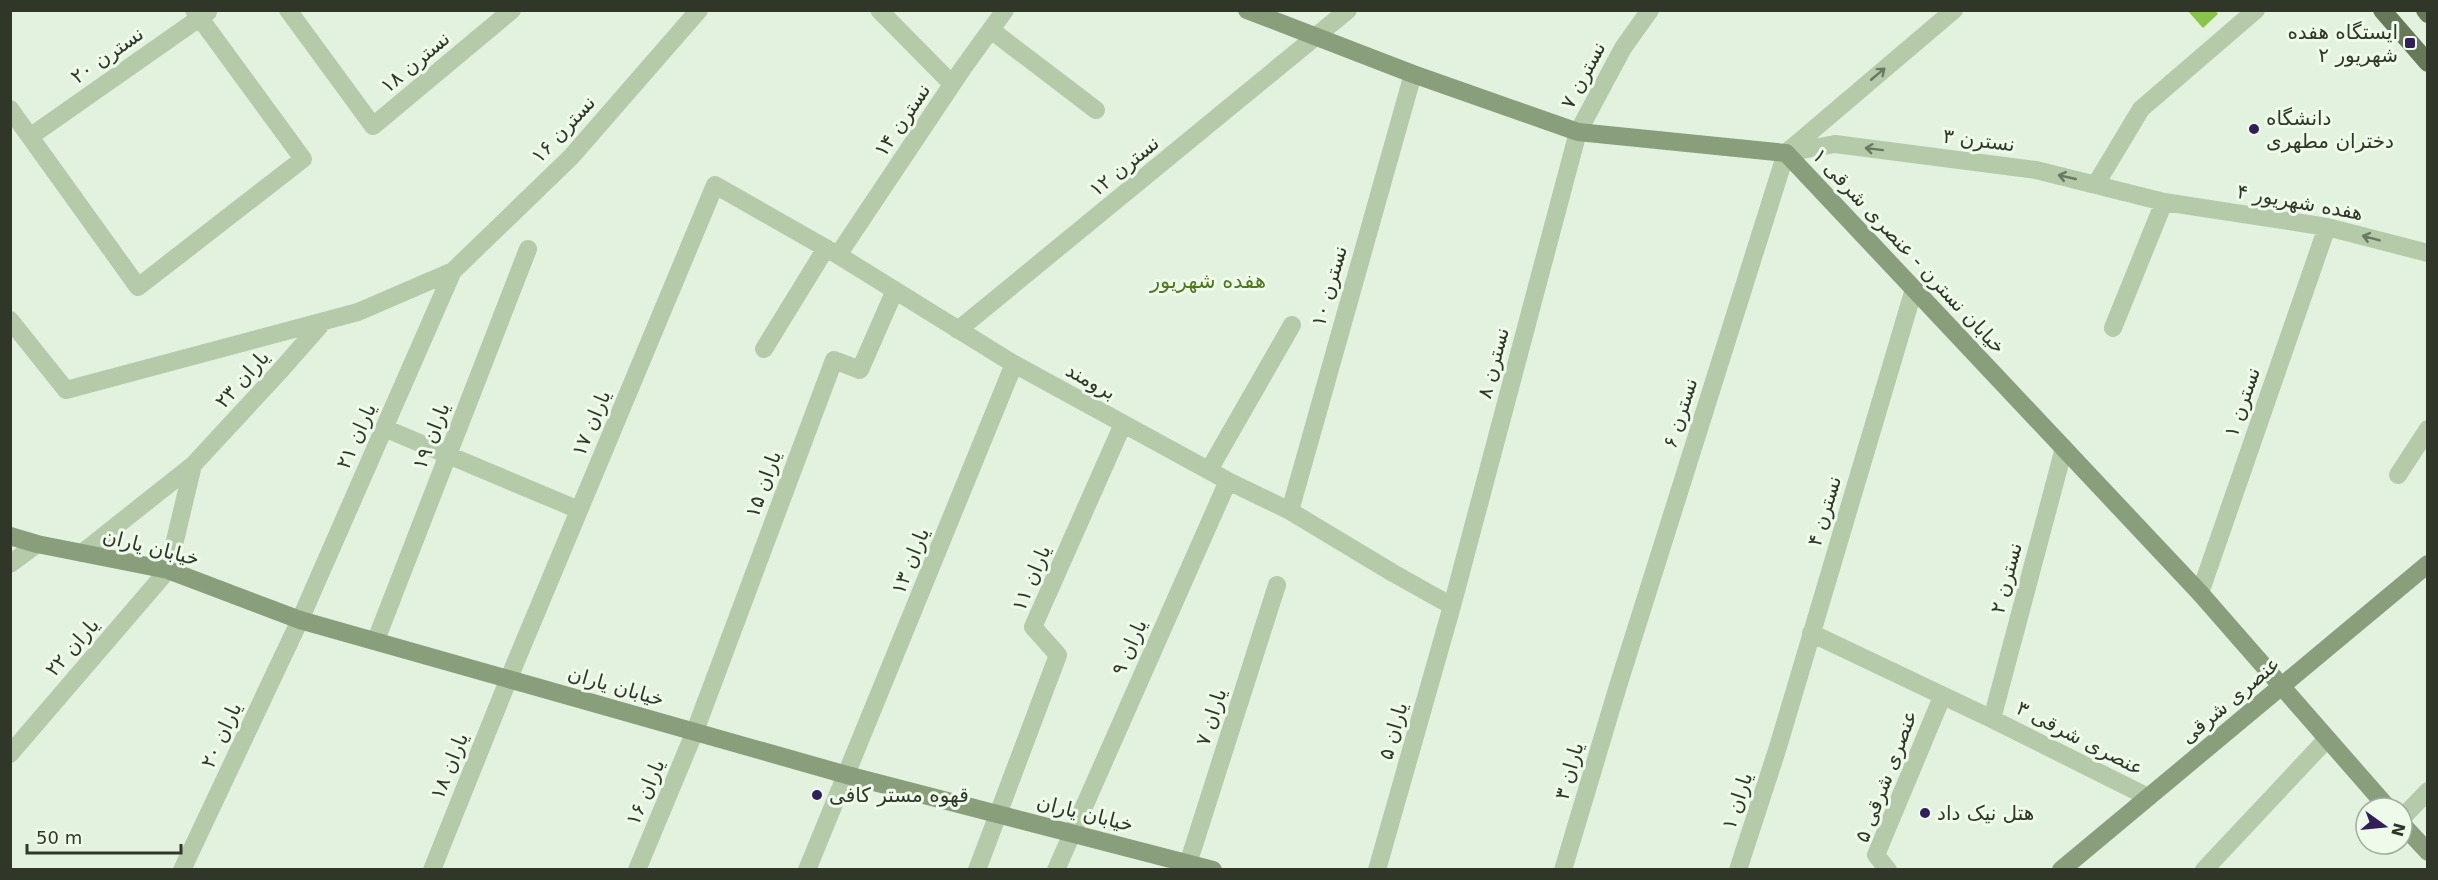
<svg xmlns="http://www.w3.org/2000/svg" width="2438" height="880" font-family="'DejaVu Sans',Cairo,sans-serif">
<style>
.building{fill:#8bc44a}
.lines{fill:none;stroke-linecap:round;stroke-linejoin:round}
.street{stroke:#b4caa9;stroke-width:18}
.secondary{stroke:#899e7b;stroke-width:18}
.primary{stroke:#68795a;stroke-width:18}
.oneway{stroke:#6b7963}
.poi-dot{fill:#301f58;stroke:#eefaea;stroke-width:2}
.labels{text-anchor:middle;stroke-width:6;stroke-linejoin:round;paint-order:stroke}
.poi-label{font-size:20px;fill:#303729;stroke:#eefaea;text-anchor:start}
.street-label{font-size:20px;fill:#303729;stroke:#eefaea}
.neighbourhood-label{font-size:21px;fill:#517921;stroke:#eefaea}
</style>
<rect width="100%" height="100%" fill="#e3f2de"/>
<path class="building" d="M2187 10H2215L2218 14 2203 28Z"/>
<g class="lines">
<path class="street" d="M288 10 373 126 512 10
M879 10 952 84
M991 30 1096 110
M10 109 138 287 303 159 194 10
M31 136 208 12
M1787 152 1954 10
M1786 153 1835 144 2036 170 2164 202 2327 227 2428 253
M2096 184 2141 109 2256 10
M838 255 963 68 1005 10
M10 320 66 390 358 312 453 271 571 157 699 10
M2113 328 2164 202
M958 330 1348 10
M764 349 826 248
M384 428 579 510
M1209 470 1292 325
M2398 475 2428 429
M1290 511 1413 74
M82 553 193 465
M10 564 37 544
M2200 593 2327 227
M1811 633 1992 719 2148 797
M376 640 528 249
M1992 719 2064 448
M10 754 168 570 193 465 280 371 323 322
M2402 818 2428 791
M182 870 300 620 453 271
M432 870 509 678 715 185 838 255 1014 364 1228 481 1290 511 1393 573 1452 606
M637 870 695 731 834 360 860 370 895 290
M807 870 1014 364
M977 870 1058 655 1033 627 1123 424
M1056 870 1228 481
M1186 870 1277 585
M1377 870 1452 606 1578 132 1623 48 1650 10
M1563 870 1618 686 1786 153
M1738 870 1778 747 1914 289
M1888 870 1876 855 1942 697
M2204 870 2327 739"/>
<path class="secondary" d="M1247 10 1413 74 1578 132 1786 153 2200 593 2388 808
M10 536 37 544 168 570 300 620 847 775 1213 870
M2402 824 2428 852
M2061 870 2428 564"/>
<path class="primary" d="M2382 10 2428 63
M2425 10 2428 14"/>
</g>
<defs><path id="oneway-shaft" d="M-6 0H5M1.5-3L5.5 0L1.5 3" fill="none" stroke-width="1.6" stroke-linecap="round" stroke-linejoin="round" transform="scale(1.5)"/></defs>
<g class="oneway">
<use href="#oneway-shaft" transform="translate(1878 74) rotate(-40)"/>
<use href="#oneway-shaft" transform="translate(1874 149) rotate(-173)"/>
<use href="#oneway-shaft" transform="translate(2067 177) rotate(-167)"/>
<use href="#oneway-shaft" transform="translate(2371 238) rotate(-165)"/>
</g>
<g class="poi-dot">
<rect x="2404" y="37" width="12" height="12" rx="3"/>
<circle cx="2254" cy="129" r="6"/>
<circle cx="817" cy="795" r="6"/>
<circle cx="1925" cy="813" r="6"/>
</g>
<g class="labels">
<g class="poi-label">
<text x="2398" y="39" text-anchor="end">ایستگاه هفده<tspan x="2398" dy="23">شهریور ۲</tspan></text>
<text x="2266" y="125">دانشگاه<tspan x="2266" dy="23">دختران مطهری</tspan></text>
<text x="829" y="802">قهوه مستر کافی</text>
<text x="1937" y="820">هتل نیک داد</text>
</g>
<g class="street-label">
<text transform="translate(107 55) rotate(-35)" y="7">نسترن ۲۰</text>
<text transform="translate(415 62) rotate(-40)" y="7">نسترن ۱۸</text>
<text transform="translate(1583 75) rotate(-62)" y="7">نسترن ۷</text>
<text transform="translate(902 120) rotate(-56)" y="7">نسترن ۱۴</text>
<text transform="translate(563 129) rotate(-47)" y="7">نسترن ۱۶</text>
<text transform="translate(1979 140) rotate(7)" y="7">نسترن ۳</text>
<text transform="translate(1124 166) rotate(-39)" y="7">نسترن ۱۲</text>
<text transform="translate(2300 202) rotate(10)" y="7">هفده شهریور ۴</text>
<text transform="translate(1909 251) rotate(47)" y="7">خیابان نسترن - عنصری شرقی ۱</text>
<text transform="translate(1329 286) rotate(-74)" y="7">نسترن ۱۰</text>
<text transform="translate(1493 363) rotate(-75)" y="7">نسترن ۸</text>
<text transform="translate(242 379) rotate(-48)" y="7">یاران ۲۳</text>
<text transform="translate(1091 381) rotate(29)" y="7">برومند</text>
<text transform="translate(2242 402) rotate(-71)" y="7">نسترن ۱</text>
<text transform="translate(1680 413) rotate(-72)" y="7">نسترن ۶</text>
<text transform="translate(591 423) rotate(-67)" y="7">یاران ۱۷</text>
<text transform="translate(356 436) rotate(-66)" y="7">یاران ۲۱</text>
<text transform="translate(431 436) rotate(-69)" y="7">یاران ۱۹</text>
<text transform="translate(763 484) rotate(-70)" y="7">یاران ۱۵</text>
<text transform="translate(1824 511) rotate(-73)" y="7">نسترن ۴</text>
<text transform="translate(151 547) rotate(14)" y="7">خیابان یاران</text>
<text transform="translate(910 561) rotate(-68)" y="7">یاران ۱۳</text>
<text transform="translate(1031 578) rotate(-67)" y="7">یاران ۱۱</text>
<text transform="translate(2006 578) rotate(-75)" y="7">نسترن ۲</text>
<text transform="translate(72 647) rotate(-49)" y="7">یاران ۲۲</text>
<text transform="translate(1129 647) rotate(-66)" y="7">یاران ۹</text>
<text transform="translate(616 686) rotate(16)" y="7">خیابان یاران</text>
<text transform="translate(2230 700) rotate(-40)" y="7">عنصری شرقی</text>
<text transform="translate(1211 717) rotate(-72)" y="7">یاران ۷</text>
<text transform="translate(1393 731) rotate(-74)" y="7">یاران ۵</text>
<text transform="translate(221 735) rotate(-65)" y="7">یاران ۲۰</text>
<text transform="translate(2080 738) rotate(27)" y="7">عنصری شرقی ۳</text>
<text transform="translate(449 766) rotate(-68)" y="7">یاران ۱۸</text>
<text transform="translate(1569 771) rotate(-74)" y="7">یاران ۳</text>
<text transform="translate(1886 776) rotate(-69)" y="7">عنصری شرقی ۵</text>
<text transform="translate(645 792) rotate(-67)" y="7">یاران ۱۶</text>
<text transform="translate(1737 801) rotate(-72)" y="7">یاران ۱</text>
<text transform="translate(1085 813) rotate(14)" y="7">خیابان یاران</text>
</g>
<g class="neighbourhood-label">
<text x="1208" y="288">هفده شهریور</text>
</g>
</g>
<rect width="2438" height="880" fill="none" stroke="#303729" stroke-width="24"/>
<g transform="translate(2384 826) rotate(105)"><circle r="28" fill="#eefaea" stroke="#a2ac9d" stroke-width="1.5"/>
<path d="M0-4.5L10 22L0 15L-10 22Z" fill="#301f58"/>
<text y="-9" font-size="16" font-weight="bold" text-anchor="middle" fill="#303729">N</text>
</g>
<path d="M27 844v9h154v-9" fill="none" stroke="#303729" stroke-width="3"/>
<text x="36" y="844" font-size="18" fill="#303729" stroke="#eefaea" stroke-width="4.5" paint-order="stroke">50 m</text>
</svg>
